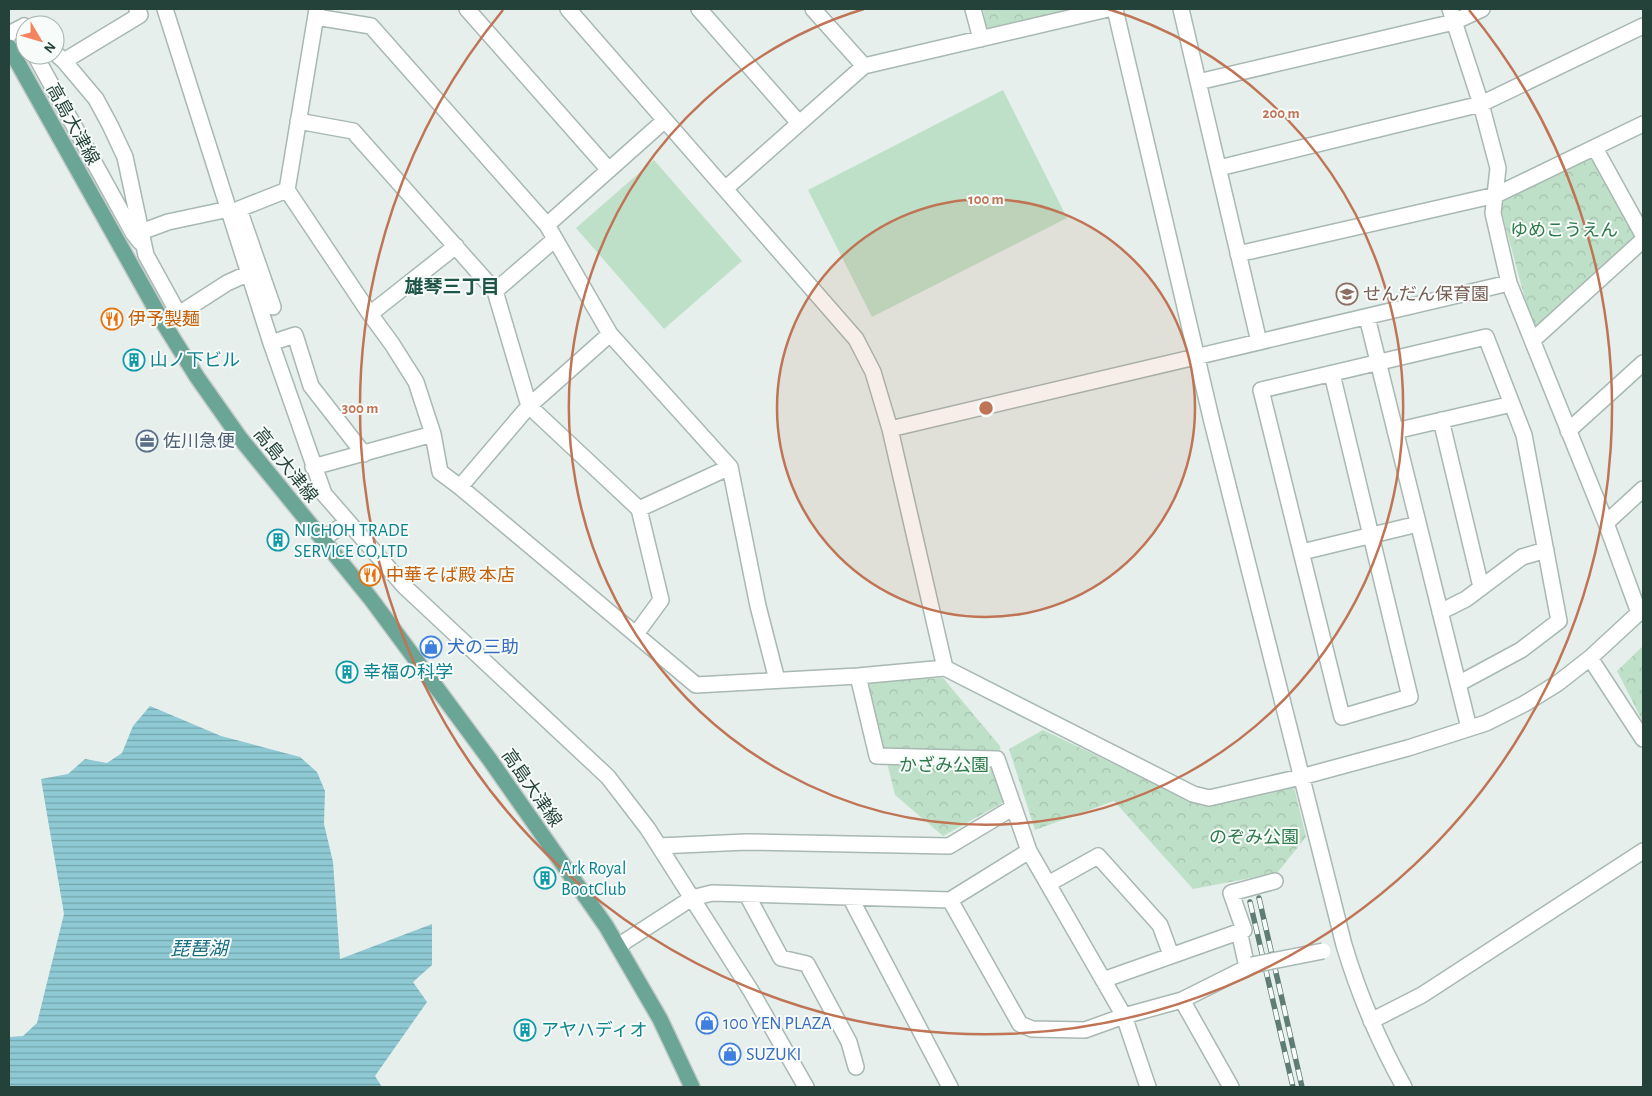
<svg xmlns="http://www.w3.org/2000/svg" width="1652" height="1096" font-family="'Alegreya Sans','Noto Sans JP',sans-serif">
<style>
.forest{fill:url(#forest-crowns)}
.garden{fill:#bfe0c8}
.water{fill:url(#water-rules)}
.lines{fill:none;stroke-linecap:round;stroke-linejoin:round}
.minor-casing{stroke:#a8b8b2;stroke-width:18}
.major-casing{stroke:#c2cac8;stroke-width:18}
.minor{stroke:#fff;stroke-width:15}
.major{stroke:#6aa596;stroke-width:15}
.rail-casing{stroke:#5f7d75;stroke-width:5.5}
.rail{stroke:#f7fbf9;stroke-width:4;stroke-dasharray:11;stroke-linecap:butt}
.minor-bridge-casing{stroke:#a8b8b2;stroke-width:18;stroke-linecap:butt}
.minor-bridge{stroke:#fff;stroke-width:15}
.ring{fill:none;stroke:#c07456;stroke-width:2.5}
.labels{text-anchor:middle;stroke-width:4;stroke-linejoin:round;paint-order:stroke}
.street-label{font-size:18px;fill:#24423a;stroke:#f7fbf9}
.park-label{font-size:18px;fill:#2d7a4b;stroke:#f7fbf9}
.education-label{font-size:18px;fill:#785e54;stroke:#f7fbf9;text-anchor:start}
.food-label{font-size:18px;fill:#c56008;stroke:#f7fbf9;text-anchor:start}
.culture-label{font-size:18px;fill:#0d838f;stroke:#f7fbf9;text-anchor:start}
.service-label{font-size:18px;fill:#4e5e75;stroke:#f7fbf9;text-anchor:start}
.shop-label{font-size:18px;fill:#366cbe;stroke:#f7fbf9;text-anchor:start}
.neighbourhood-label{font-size:19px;font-weight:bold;fill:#1f5548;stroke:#f7fbf9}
.water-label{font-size:19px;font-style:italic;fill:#1c6f80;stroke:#f7fbf9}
.centre{fill:#c07456;stroke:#f7fbf9;stroke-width:2.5}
.ring-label{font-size:15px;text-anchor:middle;font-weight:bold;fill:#c07456;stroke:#f7fbf9;stroke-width:4;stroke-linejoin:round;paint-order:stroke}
</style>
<defs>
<pattern id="forest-crowns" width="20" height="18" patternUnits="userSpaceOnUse" patternTransform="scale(1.25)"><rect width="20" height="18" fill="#bfe0c8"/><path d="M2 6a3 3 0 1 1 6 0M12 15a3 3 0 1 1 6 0" fill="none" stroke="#a4c1ad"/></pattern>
<pattern id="water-rules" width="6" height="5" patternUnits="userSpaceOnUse" patternTransform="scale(1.25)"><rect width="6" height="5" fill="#8ec9d4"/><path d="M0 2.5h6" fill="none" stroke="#74a5ad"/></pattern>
</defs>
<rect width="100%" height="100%" fill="#e6efeb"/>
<path class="forest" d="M983 9H1074L987 32Z
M1593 157 1638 237 1534 333 1498 198Z
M1643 646V722L1617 671Z
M943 678 1000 746 1004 802 943 836 895 795 867 681Z
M1043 730 1203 806 1294 787 1306 837 1277 873 1193 889 1114 801 1035 830 1009 749Z"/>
<path class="garden" d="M1003 90 1067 218 872 317 808 190Z
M654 160 742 261 664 329 576 228Z"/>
<path class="water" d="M150 706 221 736 300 757 317 772 325 791 324 824 333 862 340 959 432 924V965L413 982 427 1002 375 1076 382 1087H9V1037L23 1036 37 1023 64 914 41 779 68 774 85 759 107 763 122 753 133 726Z"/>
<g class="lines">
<g class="minor-casing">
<path id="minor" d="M165 9 271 343 324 494 405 587 608 777 648 829 751 991 806 1087
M317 9 287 190 370 314 392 344 416 382 433 434 440 472 460 487 696 685 858 676 945 668 1193 794 1209 798 1301 777 1408 748 1486 723 1524 704 1558 683 1590 658 1643 609
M467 9 609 170
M568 9 856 339 873 372 890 429 945 668
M699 9 799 123
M813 9 864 66
M973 9 981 39
M1115 9 1212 422 1344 945C1359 995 1379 1042 1404 1087
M1181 9 1259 342
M1450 9 1481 104 1498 168 1493 213 1509 283 1606 523 1639 613
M316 17 371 26 547 225 610 334 730 467 758 606 777 680
M9 34 24 26 25 27
M55 53 64 61 96 99 110 125 125 157 146 255 178 313
M35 55 133 233 140 242
M64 61 140 15 137 9
M1198 82 1454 22 1482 9
M298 121 353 131 495 291 529 406 639 509 661 600 636 634
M1595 148 1643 235
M1219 168 1481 104 1643 26
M725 189 864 66 1108 9
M547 225 665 120
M141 232 168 222 229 209
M1238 254 1496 195 1643 124
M495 291 554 240
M273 307 239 209 287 190
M370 314 456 246
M1367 317 1469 728
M171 319 227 283 249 273
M1533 340 1643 240
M271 343 295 335 311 386 364 454
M1332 374 1410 697 1342 717 1261 390 1486 337 1524 435 1559 621 1521 650 1458 684
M1441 420 1481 587
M890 429 1509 283
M1395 431 1512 404
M1568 431 1643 363
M313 467 433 434
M460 487 529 406 610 334
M639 509 730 467
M1606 523 1643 489
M322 539 348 522
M1302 552 1418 524
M1440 612 1466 599 1522 557 1546 550
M1590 658 1643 739
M858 676 877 756 997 759 1029 851 1124 1016 1148 1087
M659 846 746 842 949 846 1014 807
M1048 884 1098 856 1160 925 1171 955
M747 895 781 958 807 964 849 1042 856 1067
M850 897 950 1087
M950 900 1020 1024 1032 1029 1085 1030 1124 1016 1182 1000 1252 965
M1239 931 1247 967
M618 946 692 898 712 893 950 900 1029 851
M1103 980 1244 930 1231 893 1275 881
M1182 1000 1231 1087
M1371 1021 1422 995 1643 851"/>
</g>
<g class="major-casing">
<path id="major" d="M9 47 164 324 197 377 240 438 371 599 490 760 606 926 660 1019 692 1087"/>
</g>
<use href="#minor" class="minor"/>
<use href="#major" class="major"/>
<g class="rail-casing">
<path id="rail" d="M1259 898 1302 1087
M1250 902 1293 1087"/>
</g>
<use href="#rail" class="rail"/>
<g class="minor-bridge-casing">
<path id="minor-bridge" d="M1252 965 1323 951"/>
</g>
<use href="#minor-bridge" class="minor-bridge"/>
</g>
<circle cx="986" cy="408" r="209" fill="#c07456" fill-opacity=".12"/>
<g class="ring">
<circle cx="986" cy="408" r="209"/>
<path d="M1108 9A417 417 0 1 1 864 9"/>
<path d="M1469 10A626 626 0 1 1 503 10"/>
</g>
<defs>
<g id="school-ring" transform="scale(1.125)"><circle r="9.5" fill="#f7fbf9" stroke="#8d6e63" stroke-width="1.5"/><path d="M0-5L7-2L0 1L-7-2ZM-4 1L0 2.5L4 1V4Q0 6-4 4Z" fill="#8d6e63"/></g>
<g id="restaurant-ring" transform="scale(1.125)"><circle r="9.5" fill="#f7fbf9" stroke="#e8710a" stroke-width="1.5"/><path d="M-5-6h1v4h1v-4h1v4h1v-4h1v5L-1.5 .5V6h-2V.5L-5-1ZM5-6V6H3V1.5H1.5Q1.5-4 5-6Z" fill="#e8710a"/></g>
<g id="building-ring" transform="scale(1.125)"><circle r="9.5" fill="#f7fbf9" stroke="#0f9aa8" stroke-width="1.5"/><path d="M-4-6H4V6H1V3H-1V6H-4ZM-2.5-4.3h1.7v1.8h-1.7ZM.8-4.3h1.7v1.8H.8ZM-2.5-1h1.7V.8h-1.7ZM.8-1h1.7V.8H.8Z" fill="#0f9aa8"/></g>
<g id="office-ring" transform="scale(1.125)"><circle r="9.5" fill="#f7fbf9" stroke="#5c6f8a" stroke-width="1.5"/><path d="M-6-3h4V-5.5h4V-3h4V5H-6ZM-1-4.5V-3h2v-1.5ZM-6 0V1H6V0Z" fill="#5c6f8a"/></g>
<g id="shop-ring" transform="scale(1.125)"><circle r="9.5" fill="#f7fbf9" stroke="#3f7fe0" stroke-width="1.5"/><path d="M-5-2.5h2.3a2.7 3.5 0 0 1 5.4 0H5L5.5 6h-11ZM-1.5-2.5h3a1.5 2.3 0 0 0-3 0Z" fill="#3f7fe0"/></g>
</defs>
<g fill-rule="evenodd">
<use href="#school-ring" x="1347" y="294"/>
<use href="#restaurant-ring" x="112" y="319"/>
<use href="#building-ring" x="134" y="360"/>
<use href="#office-ring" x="147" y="441"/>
<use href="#building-ring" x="278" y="540"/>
<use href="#restaurant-ring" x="370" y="575"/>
<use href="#shop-ring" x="431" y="647"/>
<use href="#building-ring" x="347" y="672"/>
<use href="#building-ring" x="545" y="878"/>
<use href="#shop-ring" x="707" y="1023"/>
<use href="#building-ring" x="525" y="1030"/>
<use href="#shop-ring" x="730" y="1054"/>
</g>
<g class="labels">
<g class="street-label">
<text transform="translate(73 124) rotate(61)" y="6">高島大津線</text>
<text transform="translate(286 465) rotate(51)" y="6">高島大津線</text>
<text transform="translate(532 788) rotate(55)" y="6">高島大津線</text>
</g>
<g class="park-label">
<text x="1564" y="236">ゆめこうえん</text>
<text x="944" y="771">かざみ公園</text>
<text x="1254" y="843">のぞみ公園</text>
</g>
<g class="education-label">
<text x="1363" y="300">せんだん保育園</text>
</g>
<g class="food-label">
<text x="128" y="325">伊予製麺</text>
<text x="386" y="581">中華そば殿 本店</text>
</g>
<g class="culture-label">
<text x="150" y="366">山ノ下ビル</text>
<text x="294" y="536">NICHOH TRADE<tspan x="294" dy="21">SERVICE CO,LTD</tspan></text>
<text x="363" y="678">幸福の科学</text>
<text x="561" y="874">Ark Royal<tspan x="561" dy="21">BootClub</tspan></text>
<text x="541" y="1036">アヤハディオ</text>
</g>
<g class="service-label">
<text x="163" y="447">佐川急便</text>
</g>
<g class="shop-label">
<text x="447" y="653">犬の三助</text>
<text x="723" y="1029">100 YEN PLAZA</text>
<text x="746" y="1060">SUZUKI</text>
</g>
<g class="neighbourhood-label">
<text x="452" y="293">雄琴三丁目</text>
</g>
<g class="water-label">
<text x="199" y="955">琵琶湖</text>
</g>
</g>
<circle cx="986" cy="408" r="8" class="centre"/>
<g class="ring-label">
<text x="1281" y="118">200 m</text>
<text x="986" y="204">100 m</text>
<text x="360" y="413">300 m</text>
</g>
<rect width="1652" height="1096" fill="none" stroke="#24423a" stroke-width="20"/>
<g transform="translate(40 40) rotate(128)"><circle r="24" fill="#f7fbf9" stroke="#a3b1ad"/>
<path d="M0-4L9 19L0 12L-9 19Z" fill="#f4845f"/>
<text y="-8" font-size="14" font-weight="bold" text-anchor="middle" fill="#24423a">N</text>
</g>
</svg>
